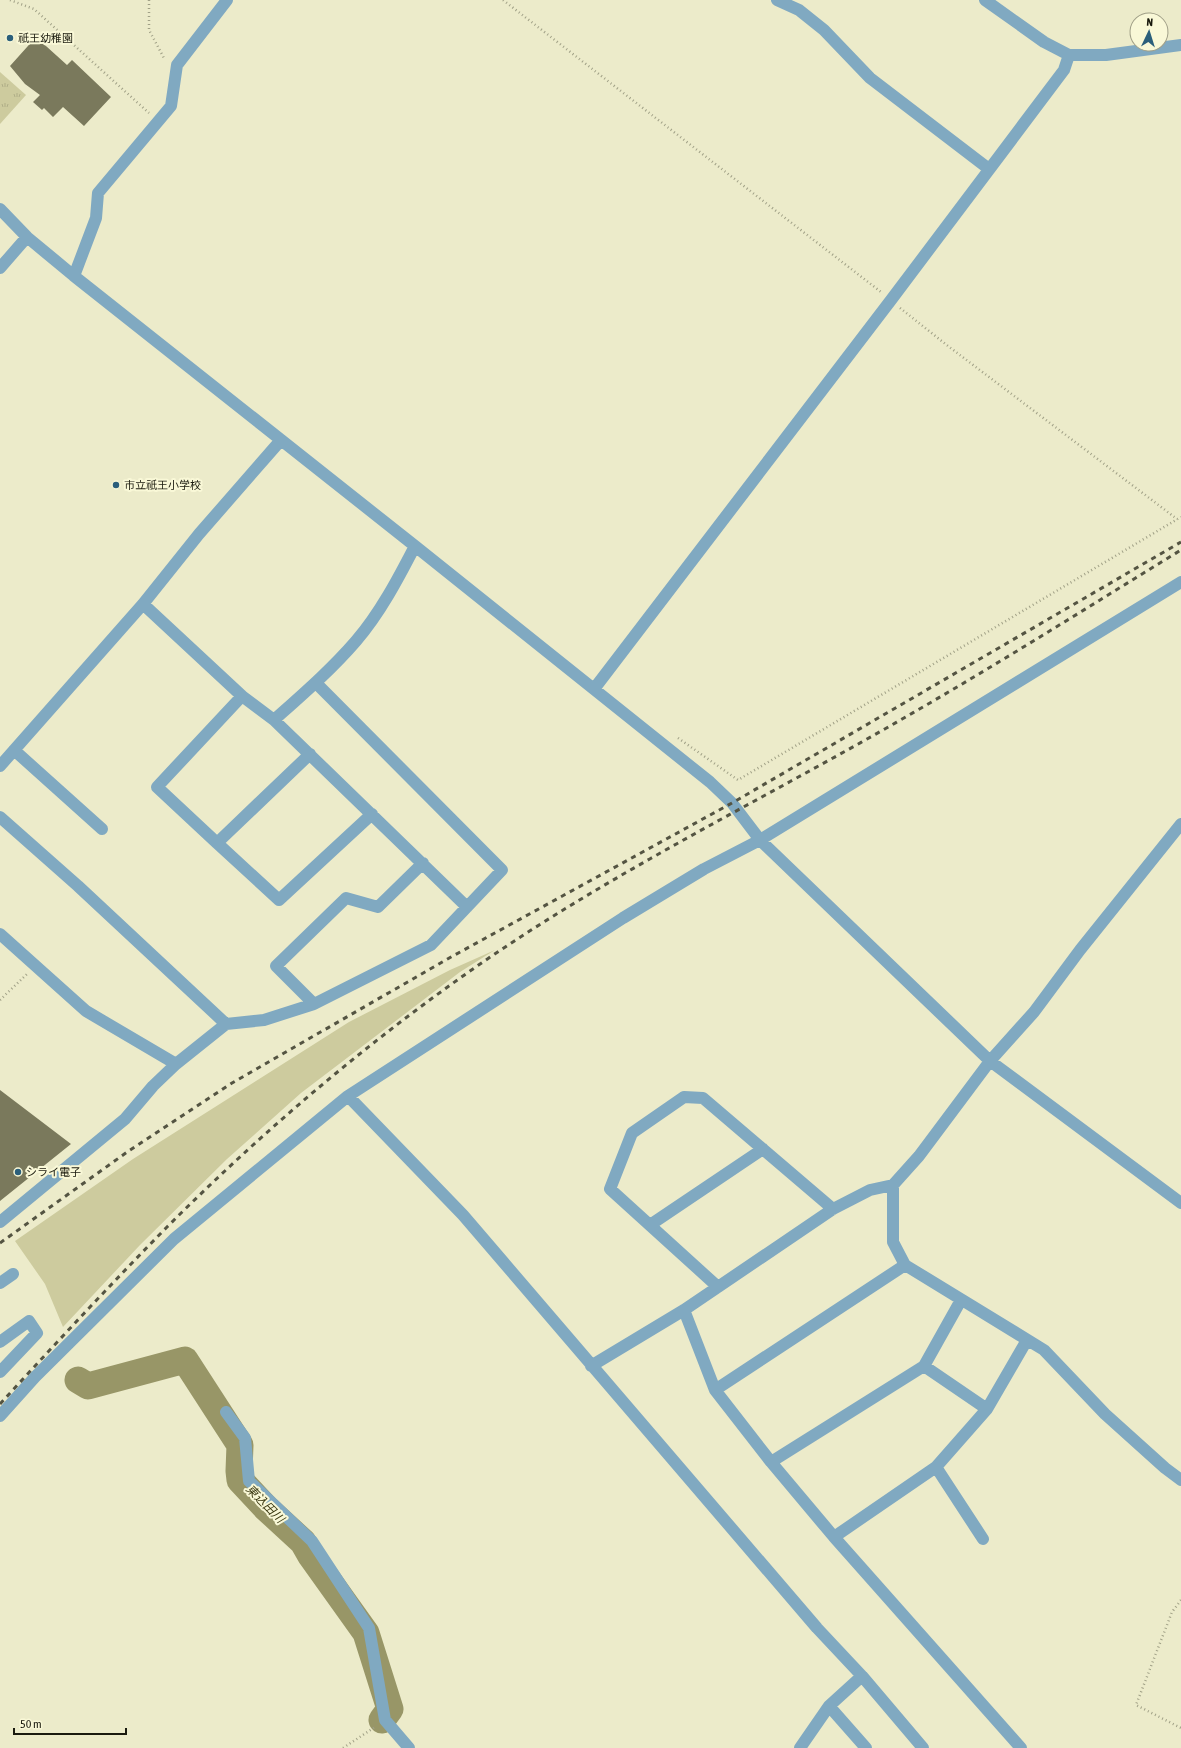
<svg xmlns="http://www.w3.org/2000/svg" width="1181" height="1748" font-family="'Asap Condensed','Noto Sans JP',sans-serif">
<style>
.grass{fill:#cdcb9e}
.park{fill:url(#park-tufts)}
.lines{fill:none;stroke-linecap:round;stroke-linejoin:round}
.river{stroke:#989667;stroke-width:27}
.building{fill:#7a795c}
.path{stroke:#a1a187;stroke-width:2.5;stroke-dasharray:1 3;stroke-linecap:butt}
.minor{stroke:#80a9c1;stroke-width:12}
.rail{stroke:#545442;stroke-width:3;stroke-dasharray:5 5;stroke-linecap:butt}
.poi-dot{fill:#2b5f7b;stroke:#f9f8d7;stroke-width:1.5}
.labels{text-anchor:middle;stroke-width:4;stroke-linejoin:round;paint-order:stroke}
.poi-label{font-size:11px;fill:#1a1a0e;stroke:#f9f8d7;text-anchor:start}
.water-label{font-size:12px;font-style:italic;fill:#3b3912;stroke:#f9f8d7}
</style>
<defs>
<pattern id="park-tufts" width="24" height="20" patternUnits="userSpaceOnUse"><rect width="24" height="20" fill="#cdcb9e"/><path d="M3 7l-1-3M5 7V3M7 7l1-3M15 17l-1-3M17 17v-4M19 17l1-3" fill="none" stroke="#afae87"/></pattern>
</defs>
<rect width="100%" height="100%" fill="#ecebca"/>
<path class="grass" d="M495 950 460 972 301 1093 227 1159 140 1245 63 1327 45 1284 15 1241 133 1159 349 1022 450 970Z"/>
<path class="park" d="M0 72 26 95 0 124Z"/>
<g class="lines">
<path class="river" d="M78 1380 88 1386 185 1360 240 1445 239 1471 240 1480 266 1508 303 1542 311 1556 366 1633 390 1709 382 1720"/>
</g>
<path class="building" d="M36 37 67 65 72 60 111 97 84 126 63 107 53 117 44 108 42 110 33 102 40 95 25 84 10 66Z
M0 1090 71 1144 0 1201Z"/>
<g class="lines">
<path class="path" d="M10 0 34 9 149 113
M149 0V30L165 60
M503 0 881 292
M900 308 948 346 1177 519
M678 738 738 780 1181 517
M0 1000 27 974
M1181 1600 1172 1612 1136 1705 1181 1728
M343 1748 375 1727"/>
<path class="minor" d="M777 0 799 10 824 30 870 78 989 169
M985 0 1044 42 1069 55H1106L1181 45
M0 209 27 237 74 276 415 546 710 782 732 803 760 840 990 1061 1181 1203
M0 268 27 237
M74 276 96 218 98 193 171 106 177 65 227 0
M143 604 242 696 274 720 467 907
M594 689 891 300 1064 70 1069 55
M242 696 157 787 217 843 310 754
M274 720C302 695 331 670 356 641 380 613 398 579 415 546
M14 750 102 829
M0 766 143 604 199 534 281 440
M0 817 78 886 226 1024 176 1064 153 1086 125 1119 0 1222
M217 843 279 900 372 814
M0 934 86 1011 176 1064
M314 1004 276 966 346 898 378 907 423 863
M226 1024 264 1020 314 1004 431 945 502 870 316 683
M348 1096 463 1215 817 1628 862 1676 923 1748
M893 1185V1242L905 1265 1044 1350 1105 1414 1165 1468 1181 1480
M650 1225 763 1149
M0 1283 13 1274
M718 1287 610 1189 632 1133 684 1097 703 1098 833 1209
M684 1310 715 1390 771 1462 834 1537 1021 1748
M0 1342 29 1321 37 1333 0 1372
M591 1366 684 1310 833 1209 870 1190 893 1185 919 1156 990 1061 1034 1012 1080 950 1181 824
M924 1366 987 1409
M715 1390 905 1265
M226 1412 245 1438 249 1481 312 1541 369 1628 385 1720 409 1748
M0 1416 35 1377 174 1239 348 1096 623 918 704 869 760 840 1181 582
M771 1462 924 1366 961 1300
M936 1467 983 1539
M834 1537 936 1467 987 1409 1027 1340
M829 1706 866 1748
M800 1748 829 1706 862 1676"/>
<path class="rail" d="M0 1243 130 1150 232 1083 451 957 732 803 1181 542
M0 1404C55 1344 110 1285 167 1227 264 1130 370 1040 483 962 621 867 772 795 916 711 1006 659 1093 604 1181 550"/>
</g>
<g class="poi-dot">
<circle cx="10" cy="38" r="4"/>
<circle cx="116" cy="485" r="4"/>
<circle cx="18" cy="1172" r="4"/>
</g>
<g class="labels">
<g class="poi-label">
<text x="18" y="42">祇王幼稚園</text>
<text x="124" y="489">市立祇王小学校</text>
<text x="26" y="1176">シライ電子</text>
</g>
<g class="water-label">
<text transform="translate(265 1504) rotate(45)" y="4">東込田川</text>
</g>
</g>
<g transform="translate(1149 32) rotate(4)"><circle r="19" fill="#f9f8d7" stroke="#a09f87"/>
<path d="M0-3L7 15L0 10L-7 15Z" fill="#2b5f7b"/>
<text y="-6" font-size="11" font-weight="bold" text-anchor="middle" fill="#1a1a0e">N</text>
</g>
<path d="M14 1728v6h112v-6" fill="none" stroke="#1a1a0e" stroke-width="2"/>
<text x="20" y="1728" font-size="12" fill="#1a1a0e" stroke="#f9f8d7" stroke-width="3" paint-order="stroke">50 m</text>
</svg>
